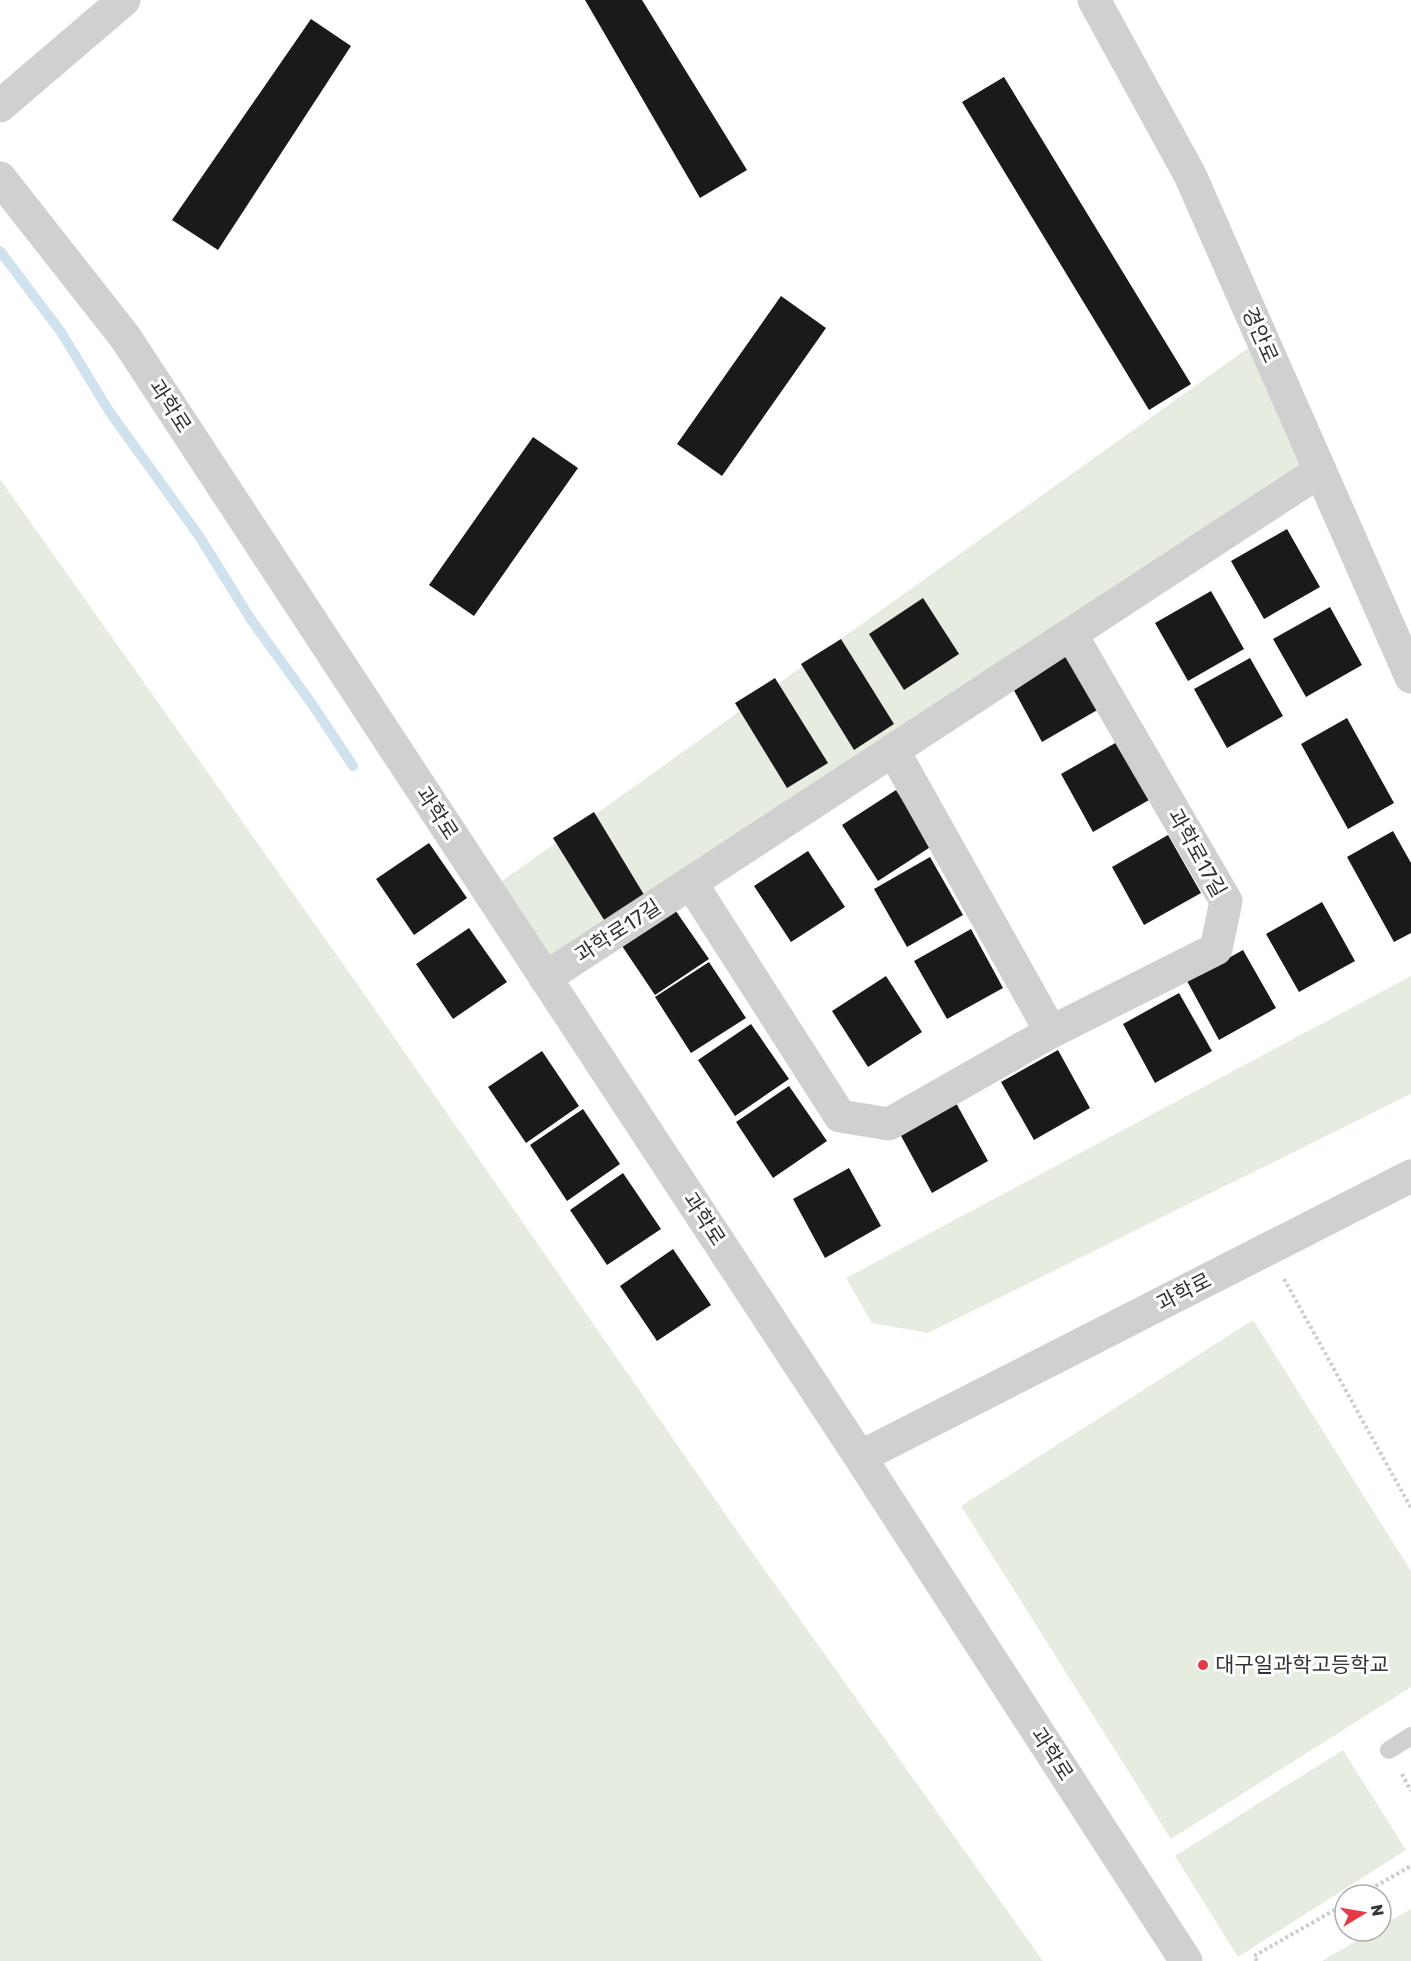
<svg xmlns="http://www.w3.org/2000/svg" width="1411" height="1961" font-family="Rubik,'Noto Sans KR',sans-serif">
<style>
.green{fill:#e6ecdf}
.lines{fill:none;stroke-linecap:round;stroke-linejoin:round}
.stream{stroke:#cfe2ee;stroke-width:10}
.building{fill:#1a1a1a}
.path{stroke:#cdcdcd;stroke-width:4;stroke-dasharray:3 3;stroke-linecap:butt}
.service{stroke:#d0d0d0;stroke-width:18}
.minor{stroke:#d0d0d0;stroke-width:33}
.tertiary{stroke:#d0d0d0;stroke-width:33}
.poi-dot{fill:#e63946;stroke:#fff;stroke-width:2}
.labels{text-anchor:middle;stroke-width:6;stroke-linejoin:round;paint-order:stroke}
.street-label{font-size:21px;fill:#333;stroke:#fff}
.poi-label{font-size:21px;fill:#333;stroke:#fff;text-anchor:start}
</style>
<rect width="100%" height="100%" fill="#fff"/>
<path class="green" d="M1262 338 1320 471 545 978 488 891Z
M0 479 360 988 737 1531 1043 1961H0Z
M1411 976V1094L928 1333 872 1323 846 1278Z
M1253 1320 1411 1571V1687L1171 1839 961 1506Z
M1343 1750 1406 1850 1238 1957 1175 1856Z
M1411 1909V1961H1322L1373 1931H1381V1926Z"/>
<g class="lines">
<path class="stream" d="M0 251 61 332 109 411 199 536 252 621 312 704 353 766"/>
</g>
<path class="building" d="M585 0H642L747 170 700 198Z
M311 19 351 46 218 250 172 220Z
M1004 77 1191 384 1149 410 962 102Z
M781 296 826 328 722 476 677 444Z
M533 437 578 468 474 616 429 585Z
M1287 529 1320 587 1264 619 1231 561Z
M1211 591 1244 649 1188 681 1155 623Z
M923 598 959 654 904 690 869 634Z
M1330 607 1362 665 1306 697 1273 639Z
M841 639 894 724 854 750 801 664Z
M1066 652 1099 709 1042 742 1010 683Z
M1250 658 1283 716 1227 748 1194 689Z
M775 678 828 763 787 788 735 703Z
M1347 718 1394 803 1348 829 1301 744Z
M1117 742 1149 800 1093 832 1061 774Z
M896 790 932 846 878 881 842 825Z
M594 812 646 898 606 923 553 838Z
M1393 831 1411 863V933L1394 942 1347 857Z
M1168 835 1201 893 1144 925 1112 867Z
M429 843 467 898 414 935 376 879Z
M808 851 845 907 791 942 754 886Z
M930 857 963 915 907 947 874 889Z
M1322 902 1355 961 1299 992 1266 934Z
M671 904 709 959 655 995 618 940Z
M469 928 507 982 453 1019 416 964Z
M971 929 1003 988 947 1019 914 961Z
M1243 950 1276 1008 1219 1040 1187 981Z
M709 962 746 1018 691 1053 655 997Z
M886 976 922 1032 868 1067 832 1011Z
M1179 993 1212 1051 1155 1083 1123 1024Z
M751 1024 789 1079 735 1116 698 1060Z
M1058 1050 1090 1108 1034 1140 1001 1082Z
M542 1051 579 1106 526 1143 488 1087Z
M789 1086 827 1141 773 1178 736 1122Z
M956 1103 988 1161 932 1193 900 1134Z
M583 1109 620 1164 567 1201 530 1145Z
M849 1168 881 1226 825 1258 793 1199Z
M623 1173 661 1229 607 1265 570 1210Z
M673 1249 711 1305 657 1341 620 1286Z"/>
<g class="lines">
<path class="path" d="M1284 1279 1411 1508
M1402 1774 1411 1791
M1360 1895 1411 1866
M1257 1961 1254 1956 1345 1904"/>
<path class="service" d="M1389 1750 1411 1736"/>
<path class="minor" d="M0 106 124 0
M893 750 1051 1032
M691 883 840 1116 889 1124 1051 1032 1216 949 1226 901 1071 634
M545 978 1320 471"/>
<path class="tertiary" d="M1094 0 1190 175 1411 677
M0 178 125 337 860 1457 1186 1961
M860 1457 1411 1176"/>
</g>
<circle class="poi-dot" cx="1203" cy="1665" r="6"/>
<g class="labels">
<g class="street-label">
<text transform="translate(1260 335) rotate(66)" y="7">경안로</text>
<text transform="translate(170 406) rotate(57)" y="7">과학로</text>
<text transform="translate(437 813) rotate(57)" y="7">과학로</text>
<text transform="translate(1197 853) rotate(61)" y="7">과학로17길</text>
<text transform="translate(618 931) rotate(-33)" y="7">과학로17길</text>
<text transform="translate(704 1219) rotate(57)" y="7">과학로</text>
<text transform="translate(1184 1292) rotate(-27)" y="7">과학로</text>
<text transform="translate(1052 1754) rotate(57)" y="7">과학로</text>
</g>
<g class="poi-label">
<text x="1215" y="1672">대구일과학고등학교</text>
</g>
</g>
<g transform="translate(1363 1913) rotate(79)"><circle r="28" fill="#ffffff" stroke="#adadad" stroke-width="1.5"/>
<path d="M0-4.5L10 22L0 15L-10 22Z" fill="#e63946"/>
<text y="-9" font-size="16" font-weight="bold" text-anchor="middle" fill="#333333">N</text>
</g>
</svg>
